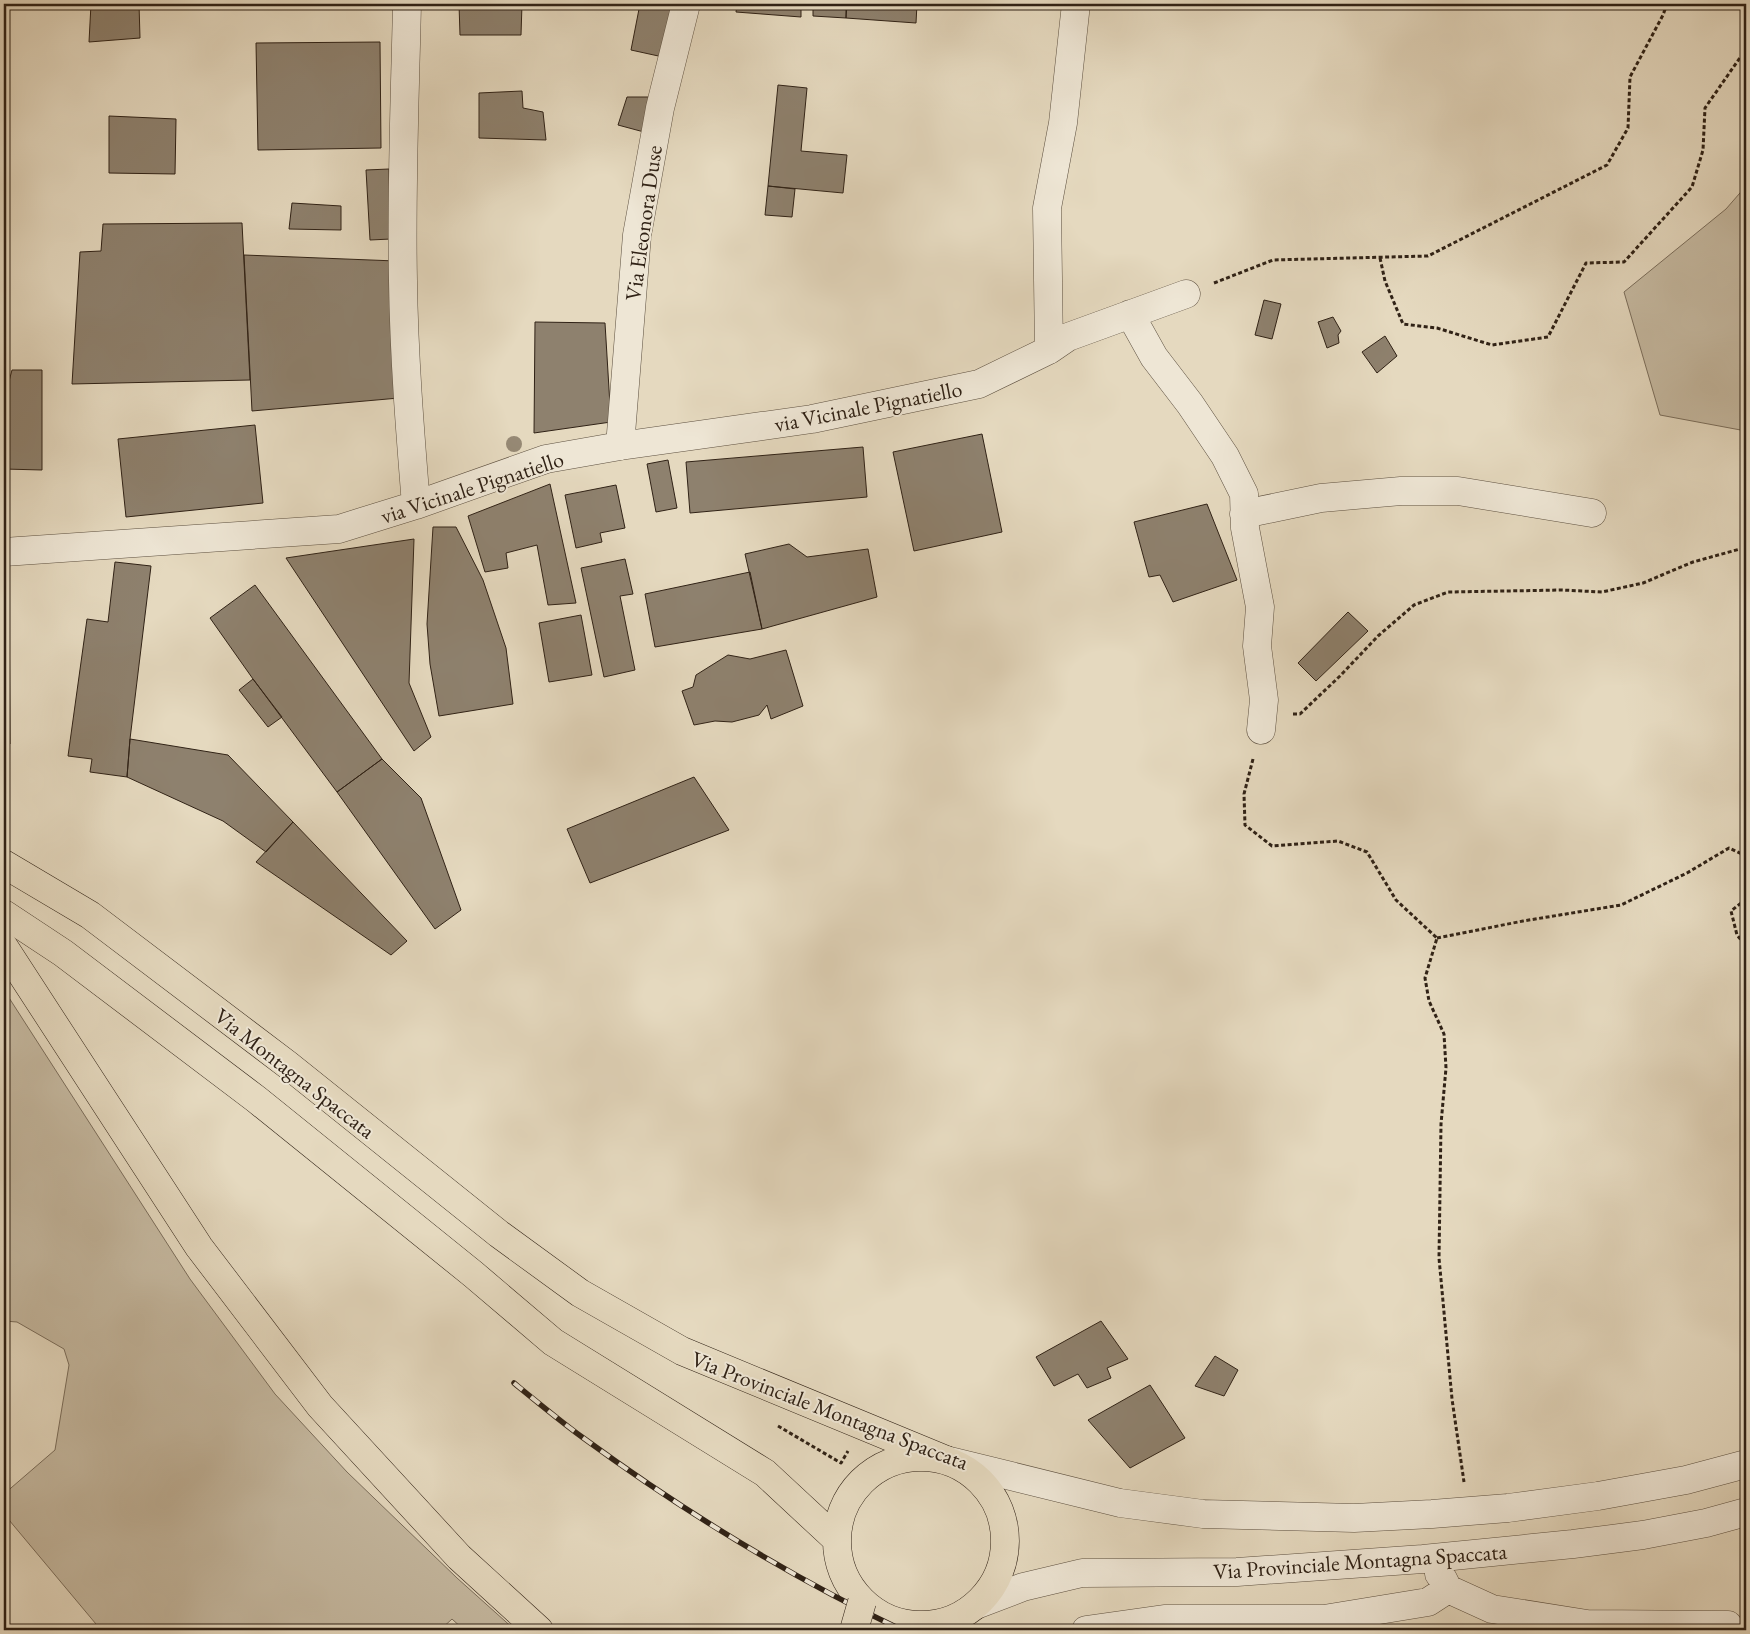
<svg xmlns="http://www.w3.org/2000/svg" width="1750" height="1634" font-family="'EB Garamond',serif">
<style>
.green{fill:#c6baa2;stroke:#7b6e5c}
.building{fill:#8e816e;stroke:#302216}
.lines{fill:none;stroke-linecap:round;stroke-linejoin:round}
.minor-casing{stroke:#5d5040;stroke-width:29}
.major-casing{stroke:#302216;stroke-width:29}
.highway-casing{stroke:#302216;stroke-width:29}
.path{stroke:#302216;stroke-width:3;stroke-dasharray:4 2.5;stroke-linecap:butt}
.minor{stroke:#eee6d5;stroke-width:28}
.major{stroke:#e5d9bf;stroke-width:28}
.highway{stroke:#e5d9bf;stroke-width:28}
.rail-casing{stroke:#302216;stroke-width:5.5}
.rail{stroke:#eee6d5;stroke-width:4;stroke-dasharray:11;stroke-linecap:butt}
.major-bridge-casing{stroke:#302216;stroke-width:29;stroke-linecap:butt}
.major-bridge{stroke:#e5d9bf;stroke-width:28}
.tree{fill:#968975}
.labels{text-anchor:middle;stroke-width:4;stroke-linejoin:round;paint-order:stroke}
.street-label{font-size:22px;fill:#302216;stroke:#eee6d5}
</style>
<rect width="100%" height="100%" fill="#e5d9bf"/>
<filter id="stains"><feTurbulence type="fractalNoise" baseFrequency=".004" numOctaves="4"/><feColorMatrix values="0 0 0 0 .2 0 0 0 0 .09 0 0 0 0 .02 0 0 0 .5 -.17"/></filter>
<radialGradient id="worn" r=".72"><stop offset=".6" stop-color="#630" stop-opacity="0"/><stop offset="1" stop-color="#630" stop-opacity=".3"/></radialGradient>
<path class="green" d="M1746 186V431L1660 415 1624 292 1726 209Z
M4 990 190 1279 275 1394 347 1472 457 1578 515 1630H464L452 1619 440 1630H101L4 1514V1494L55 1450 69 1365 64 1349 17 1322 4 1321Z"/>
<path class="building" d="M91 4H139L140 38 89 42Z
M459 4H522L521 35H460Z
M640 4H673L663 57 631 50Z
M737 4H801V17L736 12Z
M813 4H846V18L813 16Z
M847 4H917L916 23 846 18Z
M1009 4H1032L1031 6Z
M380 42 381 148 258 150 256 43Z
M778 85 807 88 801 151 847 155 843 193 768 186Z
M522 91 523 108 543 112 546 140 479 138V93Z
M627 97H651L644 132 618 125Z
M109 116 176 119 175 174 109 173Z
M389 169 391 239 370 240 366 170Z
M768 186 795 189 792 217 765 215Z
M292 203 341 206V230L289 229Z
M242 223 250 380 72 384 80 252 101 251 103 224Z
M244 255 396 261 399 398 252 411Z
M1264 300 1281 304 1272 339 1255 335Z
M1333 317 1341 331 1338 335 1339 343 1327 348 1318 322Z
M535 322 605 323 611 422 534 433Z
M1385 336 1397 356 1377 373 1362 352Z
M12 370H42V470L4 469V400Z
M255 425 263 503 126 517 118 439Z
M982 434 1002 532 914 551 893 452Z
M863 447 867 497 690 513 686 462Z
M668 460 677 508 656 512 647 464Z
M550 484 576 603 548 605 537 545 506 553 508 568 485 572 468 516Z
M616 485 625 528 600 533 602 542 576 548 565 495Z
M1207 504 1237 580 1173 602 1160 575 1149 577 1134 522Z
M433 527H456L483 580 506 648 513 704 439 716 430 664 427 624Z
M414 539 409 683 431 737 414 751 286 558Z
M789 544 807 557 868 549 877 597 762 629 745 554Z
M625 559 633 594 620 596 635 670 604 677 581 568Z
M115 562 151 566 130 739 127 777 90 772 92 759 68 756 87 619 108 622Z
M4 572H9L10 744 4 741Z
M750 572 762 629 655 647 645 594Z
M255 585 382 759 337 792 253 679 210 618Z
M1348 612 1368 631 1316 681 1298 663Z
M581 615 592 675 549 682 539 623Z
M786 650 803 706 771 719 767 705 759 715 732 722 715 721 694 725 682 691 693 687 696 675 728 655 750 659Z
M253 679 282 717 268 727 239 690Z
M130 739 228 755 293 822 266 852 223 821 127 777Z
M382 759 421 798 461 910 435 929 337 792Z
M694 777 729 830 590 883 567 829Z
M293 822 407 941 391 955 256 862Z
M1101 1321 1128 1359 1107 1368 1111 1378 1087 1388 1078 1374 1054 1386 1036 1357Z
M1215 1356 1238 1370 1224 1396 1195 1386Z
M1150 1385 1185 1438 1130 1468 1088 1420Z"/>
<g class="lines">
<g class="minor-casing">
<path id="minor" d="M407 4C405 96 401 189 403 281 404 356 410 431 416 505
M1130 314 1154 357 1190 404 1225 456 1244 494 1245 528 1260 607 1257 646 1264 700 1261 730
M1049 350 1047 208 1063 123 1076 4
M620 446 637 235 660 108 686 4
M1244 514 1321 498 1401 491H1458L1592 513
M4 552 339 529 416 505 546 459 620 446 812 419 979 384 1049 350 1068 337 1186 294
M946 1460 1120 1503 1203 1514 1354 1518 1432 1514 1508 1508 1598 1496 1686 1480 1746 1464
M1439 1574 1443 1579 1448 1589 1492 1609 1587 1624 1728 1625
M976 1605 1023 1587 1082 1573 1237 1572 1423 1559 1573 1544 1643 1535 1706 1523 1746 1512
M1086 1630 1164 1619H1324L1428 1602 1448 1589"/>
</g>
<g class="major-casing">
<path id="major" d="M4 864 90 915 288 1065 499 1234 580 1293 682 1351 946 1460
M4 914 63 953 256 1099 473 1274 553 1342 765 1473 836 1539
M837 1541a84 84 0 1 1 168 0a84 84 0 1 1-168 0Z"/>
</g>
<g class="highway-casing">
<path id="highway" d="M4 947 199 1247 320 1406 459 1557 539 1630"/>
</g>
<path class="path" d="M1380 258 1385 281 1403 324 1437 328 1492 345 1548 337 1586 263 1624 262 1692 187 1703 150 1705 108 1746 49
M1214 283 1273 260 1428 256 1607 165 1628 128 1630 77 1663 15 1667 4
M1293 714H1300L1340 676 1378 636 1414 605 1448 592 1562 590 1602 592 1643 583 1693 562 1740 549 1746 550
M1253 759 1244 794 1245 825 1272 846 1338 841 1367 852 1396 900 1437 938 1425 978 1429 1001 1444 1034 1446 1068 1441 1124 1439 1258 1452 1399 1464 1482
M1746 899 1731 911 1737 935 1746 946
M1437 938 1523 921 1621 905 1687 873 1729 848 1746 856
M778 1426 841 1463 848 1451"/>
<use href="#minor" class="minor"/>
<use href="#major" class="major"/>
<use href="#highway" class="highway"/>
<g class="rail-casing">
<path id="rail" d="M514 1383C536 1401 559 1420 582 1437 683 1511 789 1576 902 1630"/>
</g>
<use href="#rail" class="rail"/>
<g class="major-bridge-casing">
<path id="major-bridge" d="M854 1630 862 1602"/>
</g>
<use href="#major-bridge" class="major-bridge"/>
</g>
<circle class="tree" cx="514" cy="444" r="8"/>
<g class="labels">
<g class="street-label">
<text transform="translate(643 223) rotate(-82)" y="8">Via Eleonora Duse</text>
<text transform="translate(868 406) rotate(-11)" y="8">via Vicinale Pignatiello</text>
<text transform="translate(472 487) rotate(-18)" y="8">via Vicinale Pignatiello</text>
<text transform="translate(295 1073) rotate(38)" y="8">Via Montagna Spaccata</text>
<text transform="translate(830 1410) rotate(21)" y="8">Via Provinciale Montagna Spaccata</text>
<text transform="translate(1360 1561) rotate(-4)" y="8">Via Provinciale Montagna Spaccata</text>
</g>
</g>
<rect width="1750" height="1634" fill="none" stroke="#e5d9bf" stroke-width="20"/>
<rect x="5" y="5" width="1740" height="1624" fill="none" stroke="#302216" stroke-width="2.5"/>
<rect x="10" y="10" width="1730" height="1614" fill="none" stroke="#302216"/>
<rect width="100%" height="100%" filter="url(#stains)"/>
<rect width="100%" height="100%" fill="url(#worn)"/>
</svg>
